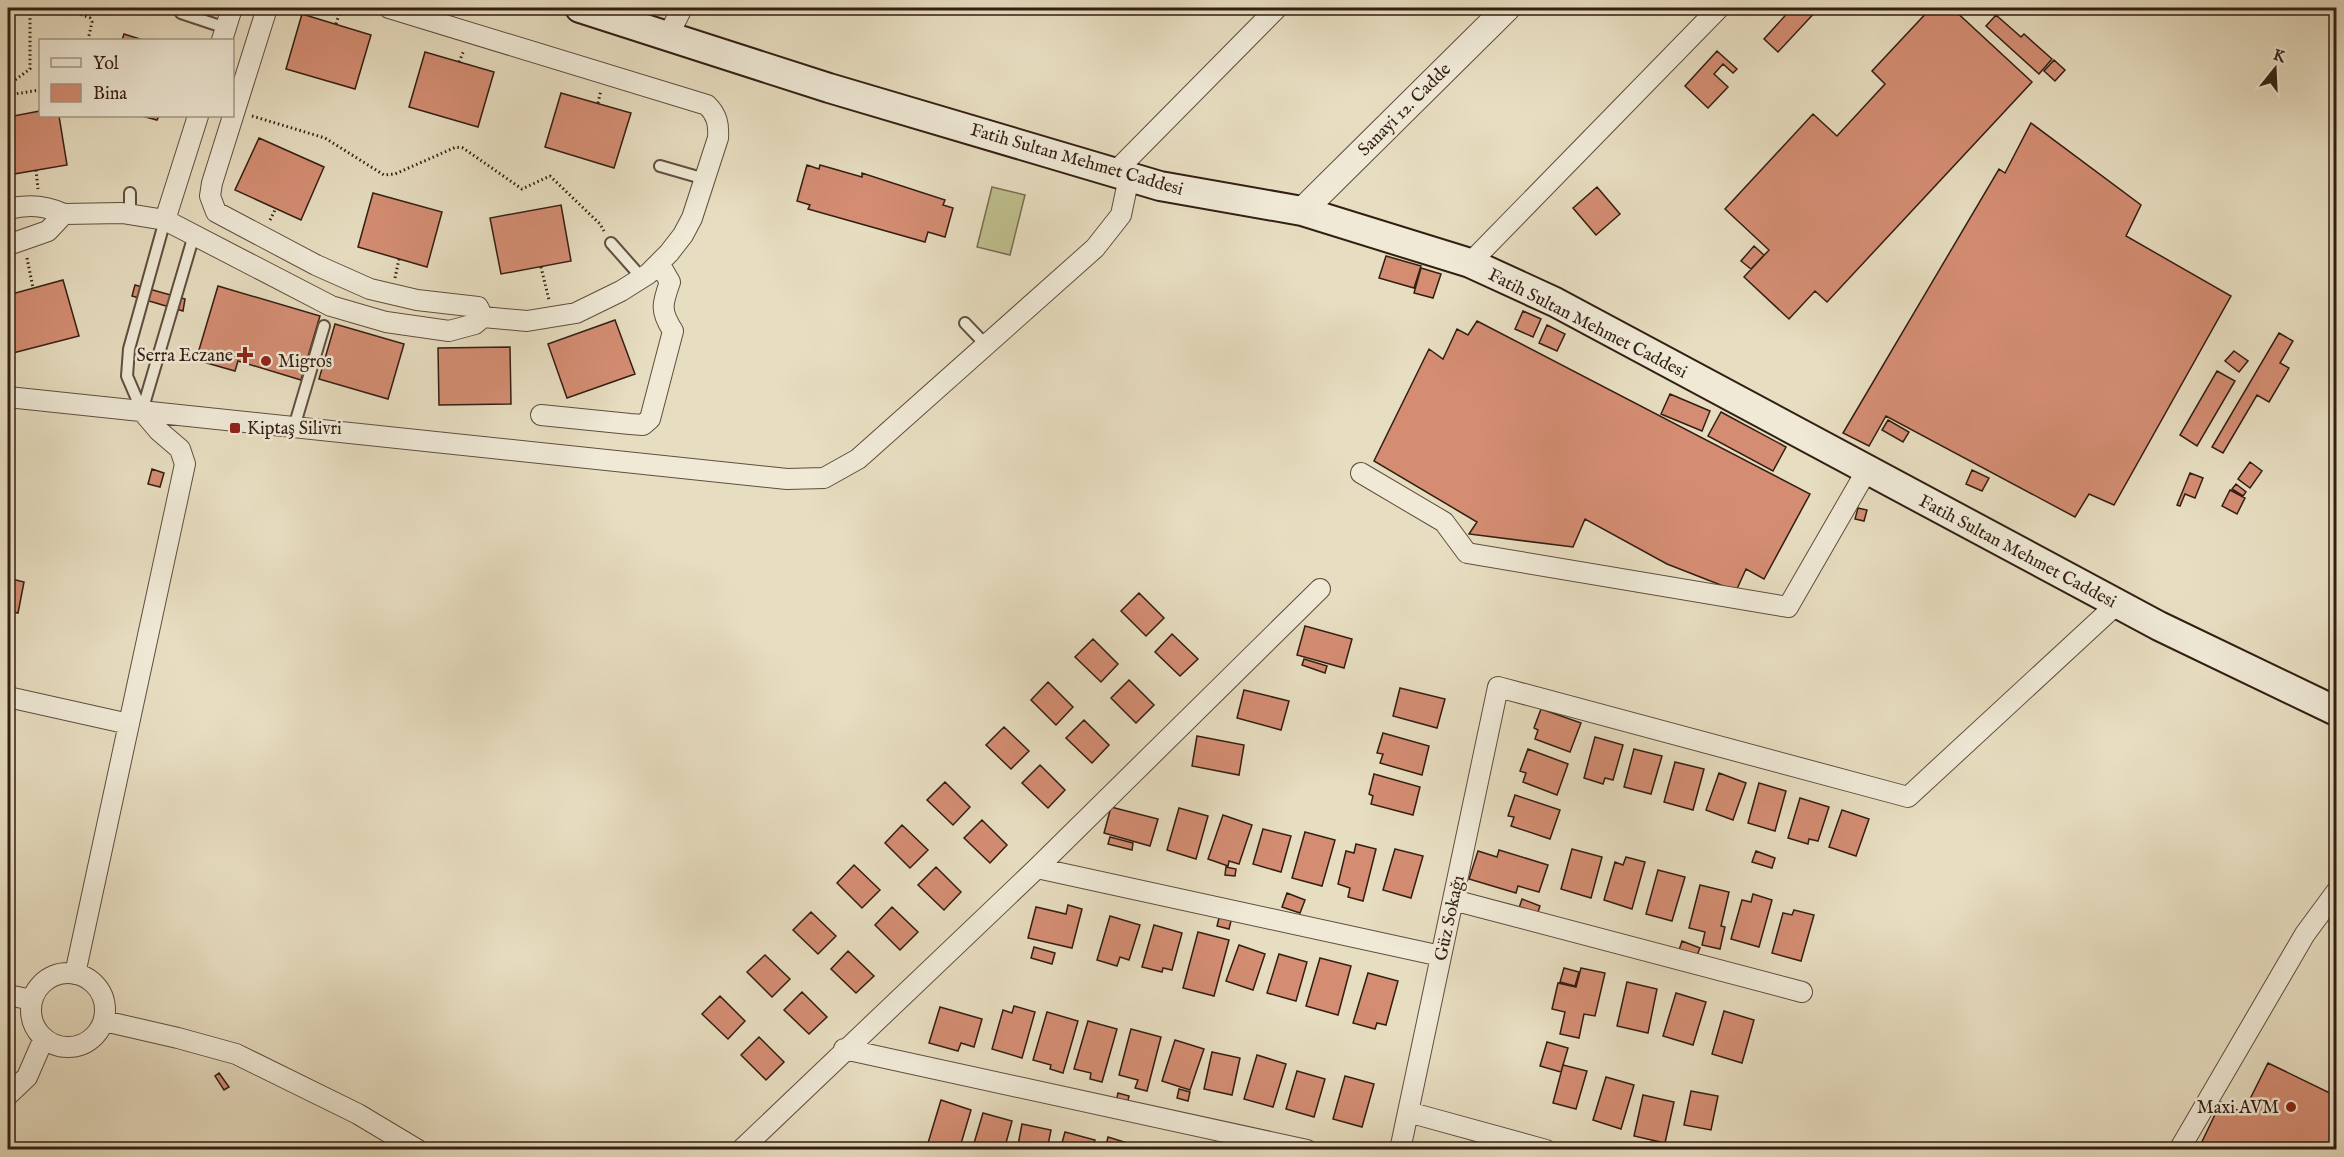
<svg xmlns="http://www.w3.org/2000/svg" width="2344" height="1157" font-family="'IM FELL English',serif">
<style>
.green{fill:#bebe8d;stroke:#786e50;stroke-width:1.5}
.building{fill:#d48d73;stroke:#331e12;stroke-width:1.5}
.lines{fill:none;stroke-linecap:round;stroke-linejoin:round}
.service-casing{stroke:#604e3e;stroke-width:14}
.minor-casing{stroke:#604e3e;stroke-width:22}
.tertiary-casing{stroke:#604e3e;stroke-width:28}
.secondary-casing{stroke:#331e12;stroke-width:32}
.path{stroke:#331e12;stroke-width:3;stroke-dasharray:1.5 3;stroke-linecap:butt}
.service{stroke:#efe9d6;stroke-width:10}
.minor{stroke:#efe9d6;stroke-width:20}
.tertiary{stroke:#efe9d6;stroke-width:26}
.secondary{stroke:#efe9d6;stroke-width:28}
.poi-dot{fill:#8f2418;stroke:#efe9d6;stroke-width:2}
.labels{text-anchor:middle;stroke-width:5;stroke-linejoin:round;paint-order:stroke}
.street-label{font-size:18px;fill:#331e12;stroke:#efe9d6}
.poi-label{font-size:18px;fill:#331e12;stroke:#efe9d6;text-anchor:end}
</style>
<rect width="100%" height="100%" fill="#e7ddc0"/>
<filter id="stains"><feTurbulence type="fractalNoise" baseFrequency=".00333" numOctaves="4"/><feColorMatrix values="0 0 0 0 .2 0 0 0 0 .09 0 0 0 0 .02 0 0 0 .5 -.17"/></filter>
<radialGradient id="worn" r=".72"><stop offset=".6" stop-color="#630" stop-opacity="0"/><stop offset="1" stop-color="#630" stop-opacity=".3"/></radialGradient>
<path class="green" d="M992 187 1025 195 1010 255 977 247Z"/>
<path class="building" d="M1792 8H1819L1778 52 1764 39Z
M1931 8H1952L2032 82 1827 302 1815 291 1789 319 1744 277 1769 250 1725 209 1813 114 1837 136 1885 84 1872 71Z
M302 14 371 35 355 89 286 69Z
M1996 15 2021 37 2024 34 2052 59 2039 74 1986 26Z
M124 34 143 40H122Z
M1717 51 1737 69 1733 73 1723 64 1714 74 1728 87 1708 108 1685 86Z
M425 52 494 72 478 127 409 107Z
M2054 60 2065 70 2055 81 2044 71Z
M561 93 631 113 614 168 545 147Z
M40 111V116H59L67 165 8 175V117Z
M142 116H159L157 120Z
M2031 123 2141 205 2126 236 2231 296 2114 505 2089 494 2075 517 1886 416 1869 446 1843 433 1999 169 2005 173Z
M259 138 324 167 301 220 235 190Z
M807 165 819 169 820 165 862 177V173L945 200 943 205 953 208 945 237 928 232 925 242 808 209 810 205 797 201Z
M1597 187 1620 214 1596 235 1573 208Z
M373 193 442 212 427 267 358 247Z
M561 205 571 261 501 274 490 218Z
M1754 246 1764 255 1751 269 1741 261Z
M1386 256 1421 266 1414 288 1379 278Z
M1421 268 1441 274 1433 298 1414 293Z
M63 280 79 336 9 354 8 295Z
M135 285 185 299 183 311 132 296Z
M218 286 320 316 301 380 238 361 235 371 196 360Z
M1523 311 1541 319 1533 337 1515 329Z
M615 320 635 374 567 398 548 344Z
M1477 321 1810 494 1764 579 1746 569 1736 591 1667 564 1585 519 1573 547 1469 534 1477 522 1374 461 1429 349 1443 359 1457 329 1468 335Z
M335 324 404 344 388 399 319 379Z
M1547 325 1565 334 1557 351 1539 343Z
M2279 333 2293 341 2280 363 2289 368 2269 402 2257 395 2223 453 2212 447Z
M510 347 511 404 439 405 438 348Z
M2234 351 2248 361 2239 372 2225 361Z
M2217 371 2235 381 2197 446 2180 435Z
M1670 394 1710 411 1702 431 1661 414Z
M1721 412 1786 447 1773 471 1708 436Z
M1888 420 1909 432 1903 442 1882 430Z
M2250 462 2262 471 2250 488 2238 479Z
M152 469 164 473 160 487 148 484Z
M1972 470 1989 478 1982 491 1966 484Z
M2190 473 2203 478 2195 498 2185 494 2180 506 2177 505Z
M2236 484 2246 492 2243 496 2232 489Z
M2230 490 2245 498 2237 514 2222 506Z
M1858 508 1867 510 1864 521 1855 519Z
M8 578 24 582 18 613 8 611Z
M1139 593 1164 618 1146 636 1121 611Z
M1305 626 1352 639 1344 668 1297 655Z
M1172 634 1198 659 1180 676 1155 652Z
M1093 639 1118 664 1101 682 1075 657Z
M1304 659 1327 666 1325 673 1302 665Z
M1129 680 1154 705 1136 723 1111 698Z
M1048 682 1073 707 1056 725 1031 700Z
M1400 688 1445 699 1437 728 1393 716Z
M1244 690 1289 701 1281 730 1237 718Z
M1541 709 1581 723 1570 752 1535 739 1538 730 1534 728Z
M1084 720 1109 745 1092 763 1066 738Z
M1004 727 1029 751 1011 769 986 745Z
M1383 733 1429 746 1422 775 1380 763 1383 754 1377 753Z
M1197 736 1244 745 1239 775 1192 766Z
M1595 737 1623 745 1613 780 1605 778 1603 784 1584 778Z
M1528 749 1568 764 1557 795 1523 782 1526 773 1520 771Z
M1634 749 1662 756 1651 794 1624 787Z
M1675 762 1704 769 1693 810 1664 802Z
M1040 765 1065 790 1048 808 1022 783Z
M1719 773 1746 783 1733 820 1706 810Z
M1374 774 1420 787 1413 815 1371 804 1373 796 1369 794Z
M945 782 970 807 953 825 927 800Z
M1759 783 1786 791 1775 831 1748 823Z
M1515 795 1560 810 1550 839 1511 826 1514 817 1508 816Z
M1800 798 1829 807 1818 841 1809 839 1808 844 1788 838Z
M1111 807 1158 819 1150 846 1104 833Z
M1179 808 1208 816 1196 859 1167 850Z
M1842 810 1869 819 1856 856 1829 847Z
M1223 815 1252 825 1239 864 1229 861 1228 866 1208 859Z
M982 820 1007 845 990 863 964 838Z
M902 825 928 850 910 868 885 843Z
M1263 829 1291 836 1281 872 1253 864Z
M1305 832 1335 840 1322 886 1292 878Z
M1110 837 1133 843 1132 850 1108 844Z
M1356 844 1376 849 1363 901 1348 897 1350 888 1338 884 1346 851 1354 853Z
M1395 849 1423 856 1411 898 1383 890Z
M1572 849 1602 857 1591 898 1561 889Z
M1499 850 1548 865 1539 892 1518 886 1516 893 1469 879 1478 851 1497 857Z
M1756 851 1775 858 1772 868 1752 862Z
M1626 857 1645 862 1632 909 1604 900 1615 862 1623 865Z
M854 865 880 890 862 908 837 883Z
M936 867 961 892 944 910 918 885Z
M1226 867 1236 869 1235 876 1225 875Z
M1658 870 1685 877 1672 921 1646 914Z
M1700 885 1729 892 1721 926 1725 927 1720 949 1702 945 1705 932 1689 928Z
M1287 893 1305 900 1300 913 1282 907Z
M1753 894 1772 900 1759 947 1731 939 1742 900 1751 902Z
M1522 899 1540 906 1537 915 1519 908Z
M1068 905 1082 909 1072 948 1028 938 1036 907 1066 914Z
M892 907 918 932 900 950 875 925Z
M1794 910 1814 915 1801 961 1772 953 1783 913 1792 915Z
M811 912 836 936 818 954 793 930Z
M1220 914 1232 917 1229 929 1217 926Z
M1110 916 1140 925 1129 960 1120 957 1117 966 1097 960Z
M1154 925 1182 933 1172 970 1163 968 1162 972 1142 967Z
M1198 932 1229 940 1214 996 1183 988Z
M1682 941 1700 948 1695 960 1678 953Z
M1239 945 1265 954 1253 990 1226 981Z
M1034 947 1055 953 1052 964 1031 958Z
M848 951 874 976 856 993 831 969Z
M1279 954 1307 962 1296 1001 1267 993Z
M765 955 790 979 772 997 747 972Z
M1320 958 1351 966 1338 1015 1306 1006Z
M1564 968 1579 972 1575 986 1560 982Z
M1581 968 1605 973 1595 1016 1584 1014 1579 1038 1560 1034 1565 1012 1552 1009 1558 983 1576 987Z
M1368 973 1398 981 1386 1025 1377 1023 1375 1029 1353 1023Z
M1627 982 1657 989 1648 1033 1617 1026Z
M802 992 827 1017 809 1034 784 1010Z
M1676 993 1706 1002 1693 1045 1663 1036Z
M720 996 745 1021 728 1039 702 1014Z
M1014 1006 1035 1012 1022 1058 992 1049 1003 1010 1012 1013Z
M940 1007 982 1019 974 1047 961 1043 958 1051 929 1043Z
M1724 1011 1754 1020 1742 1063 1712 1054Z
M1047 1012 1078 1021 1063 1073 1050 1069 1051 1065 1033 1060Z
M1088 1021 1117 1029 1102 1082 1090 1079 1091 1073 1074 1069Z
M1131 1029 1161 1037 1147 1091 1135 1088 1138 1080 1119 1075Z
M759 1037 784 1062 766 1080 741 1055Z
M1175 1040 1204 1049 1190 1090 1162 1081Z
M1547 1042 1568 1048 1561 1072 1540 1066Z
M1212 1052 1240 1058 1232 1095 1204 1089Z
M1257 1055 1286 1064 1273 1107 1244 1099Z
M2268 1063 2336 1096V1150H2198L2221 1102 2243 1113Z
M1563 1065 1587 1071 1576 1109 1553 1103Z
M1297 1071 1325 1079 1314 1117 1286 1109Z
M219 1073 229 1087 224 1090 215 1076Z
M1345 1076 1374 1084 1362 1127 1333 1119Z
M1606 1077 1634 1085 1621 1129 1593 1120Z
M1179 1089 1190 1092 1188 1101 1177 1098Z
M1691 1091 1718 1096 1711 1130 1684 1125Z
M1118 1093 1129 1096 1127 1105 1116 1102Z
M1643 1095 1674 1102 1665 1143 1634 1136Z
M941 1100 971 1110 960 1147 948 1144 946 1149 928 1143Z
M983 1113 1012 1121 1004 1150H972Z
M1022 1124 1051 1130 1047 1150H1017Z
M1065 1132 1095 1140 1092 1150H1060Z
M1108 1137 1137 1146 1136 1150H1105Z
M1651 1142 1667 1145 1666 1150H1649Z"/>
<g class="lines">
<g class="service-casing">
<path id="service" d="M181 13 226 28
M660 166 705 179
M130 193V214
M611 243 642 278
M965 323 986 345
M142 411 127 376 129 349 165 220
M142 411 194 235
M294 427 324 326"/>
</g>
<g class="minor-casing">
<path id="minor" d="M267 8 212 183 210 196 216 212 316 265 370 289 417 300 478 307 483 317 527 321 576 313 621 291 648 274 669 253 683 235 692 218 718 138C719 124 717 115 707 105L389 8
M668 36 682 8
M222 40 232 8
M1115 172 1277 8
M8 209C28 204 45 205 64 214
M165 220 198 116
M8 245 48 231 64 214 122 213 165 220 331 306 386 322 449 331 475 324 483 317
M1470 263 1719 8
M8 397 787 479 824 478 858 459 1095 248 1121 215 1129 177
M541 415 630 424 643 425 650 419 673 331C660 311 662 304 670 282L659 263
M1361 473 1444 522 1467 553 1788 607 1867 470
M8 697 129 724
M1037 868 1441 956
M1453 900 1802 992
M31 1010a37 37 0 1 1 74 0a37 37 0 1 1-74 0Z
M75 974 185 464 180 449 159 431 142 411
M8 995 32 1000
M104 1021 178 1038 236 1054 358 1114 418 1150
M844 1049 1307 1150
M8 1095 27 1077 44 1038
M1408 1112 1546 1150
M741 1150 1037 868 1320 589
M1400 1150 1498 687 1908 797 2117 604
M2179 1150 2305 934 2336 892"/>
</g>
<g class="tertiary-casing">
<path id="tertiary" d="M1302 211 1507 8"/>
</g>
<g class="secondary-casing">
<path id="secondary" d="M580 8 829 88 1160 186 1302 211 1470 263 1555 302 2159 626 2336 711"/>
</g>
<path class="path" d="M64 8 90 18 92 22 88 40
M336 24 341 8
M459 62 464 50
M8 85 30 69V8
M8 95 40 90
M598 103 601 90
M252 116 325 138 384 175 395 174 456 147 463 148 522 189 550 176 600 224 604 231
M36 170 38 189
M270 220 276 208
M27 258 33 288
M541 267 549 300
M395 278 399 259"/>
<use href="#service" class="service"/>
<use href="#minor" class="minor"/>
<use href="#tertiary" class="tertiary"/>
<use href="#secondary" class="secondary"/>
</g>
<g class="poi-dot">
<path d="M242 346h6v6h6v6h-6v6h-6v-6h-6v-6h6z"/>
<circle cx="266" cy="361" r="6"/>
<rect x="229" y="422" width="12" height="12" rx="3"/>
<circle cx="2291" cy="1107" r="6"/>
</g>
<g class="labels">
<g class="street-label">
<text transform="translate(1404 109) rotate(-45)" y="6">Sanayi 12. Cadde</text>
<text transform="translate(1077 159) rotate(16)" y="6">Fatih Sultan Mehmet Caddesi</text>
<text transform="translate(1588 323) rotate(27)" y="6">Fatih Sultan Mehmet Caddesi</text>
<text transform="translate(2018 551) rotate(28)" y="6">Fatih Sultan Mehmet Caddesi</text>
<text transform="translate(1449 918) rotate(-78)" y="6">Güz Sokağı</text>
</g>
<g class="poi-label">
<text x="233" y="361">Serra Eczane</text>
<text x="278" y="367" text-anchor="start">Migros</text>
<text x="247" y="434" text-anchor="start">Kiptaş Silivri</text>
<text x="2279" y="1113">Maxi AVM</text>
</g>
</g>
<rect width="2344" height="1157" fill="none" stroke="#e7ddc0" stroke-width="30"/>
<rect x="9" y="9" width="2326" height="1139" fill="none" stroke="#331e12" stroke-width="3"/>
<rect x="15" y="15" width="2314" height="1127" fill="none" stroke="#331e12" stroke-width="1.5"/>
<rect x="39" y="39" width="195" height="78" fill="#efe9d6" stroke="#a49888" stroke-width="1.5"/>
<rect x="51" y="58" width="30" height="9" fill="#efe9d6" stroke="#a49888" stroke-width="1.5"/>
<text x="93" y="69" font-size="18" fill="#331e12">Yol</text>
<rect x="51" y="84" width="30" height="18" fill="#d48d73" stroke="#a49888" stroke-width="1.5"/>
<text x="93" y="99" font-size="18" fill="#331e12">Bina</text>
<g transform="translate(2275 69) rotate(18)" stroke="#efe9d6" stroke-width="4.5" paint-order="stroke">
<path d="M0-4.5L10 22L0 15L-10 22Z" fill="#331e12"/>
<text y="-9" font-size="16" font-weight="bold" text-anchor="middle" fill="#331e12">K</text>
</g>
<rect width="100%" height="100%" filter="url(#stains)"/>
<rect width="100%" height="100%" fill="url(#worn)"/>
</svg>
